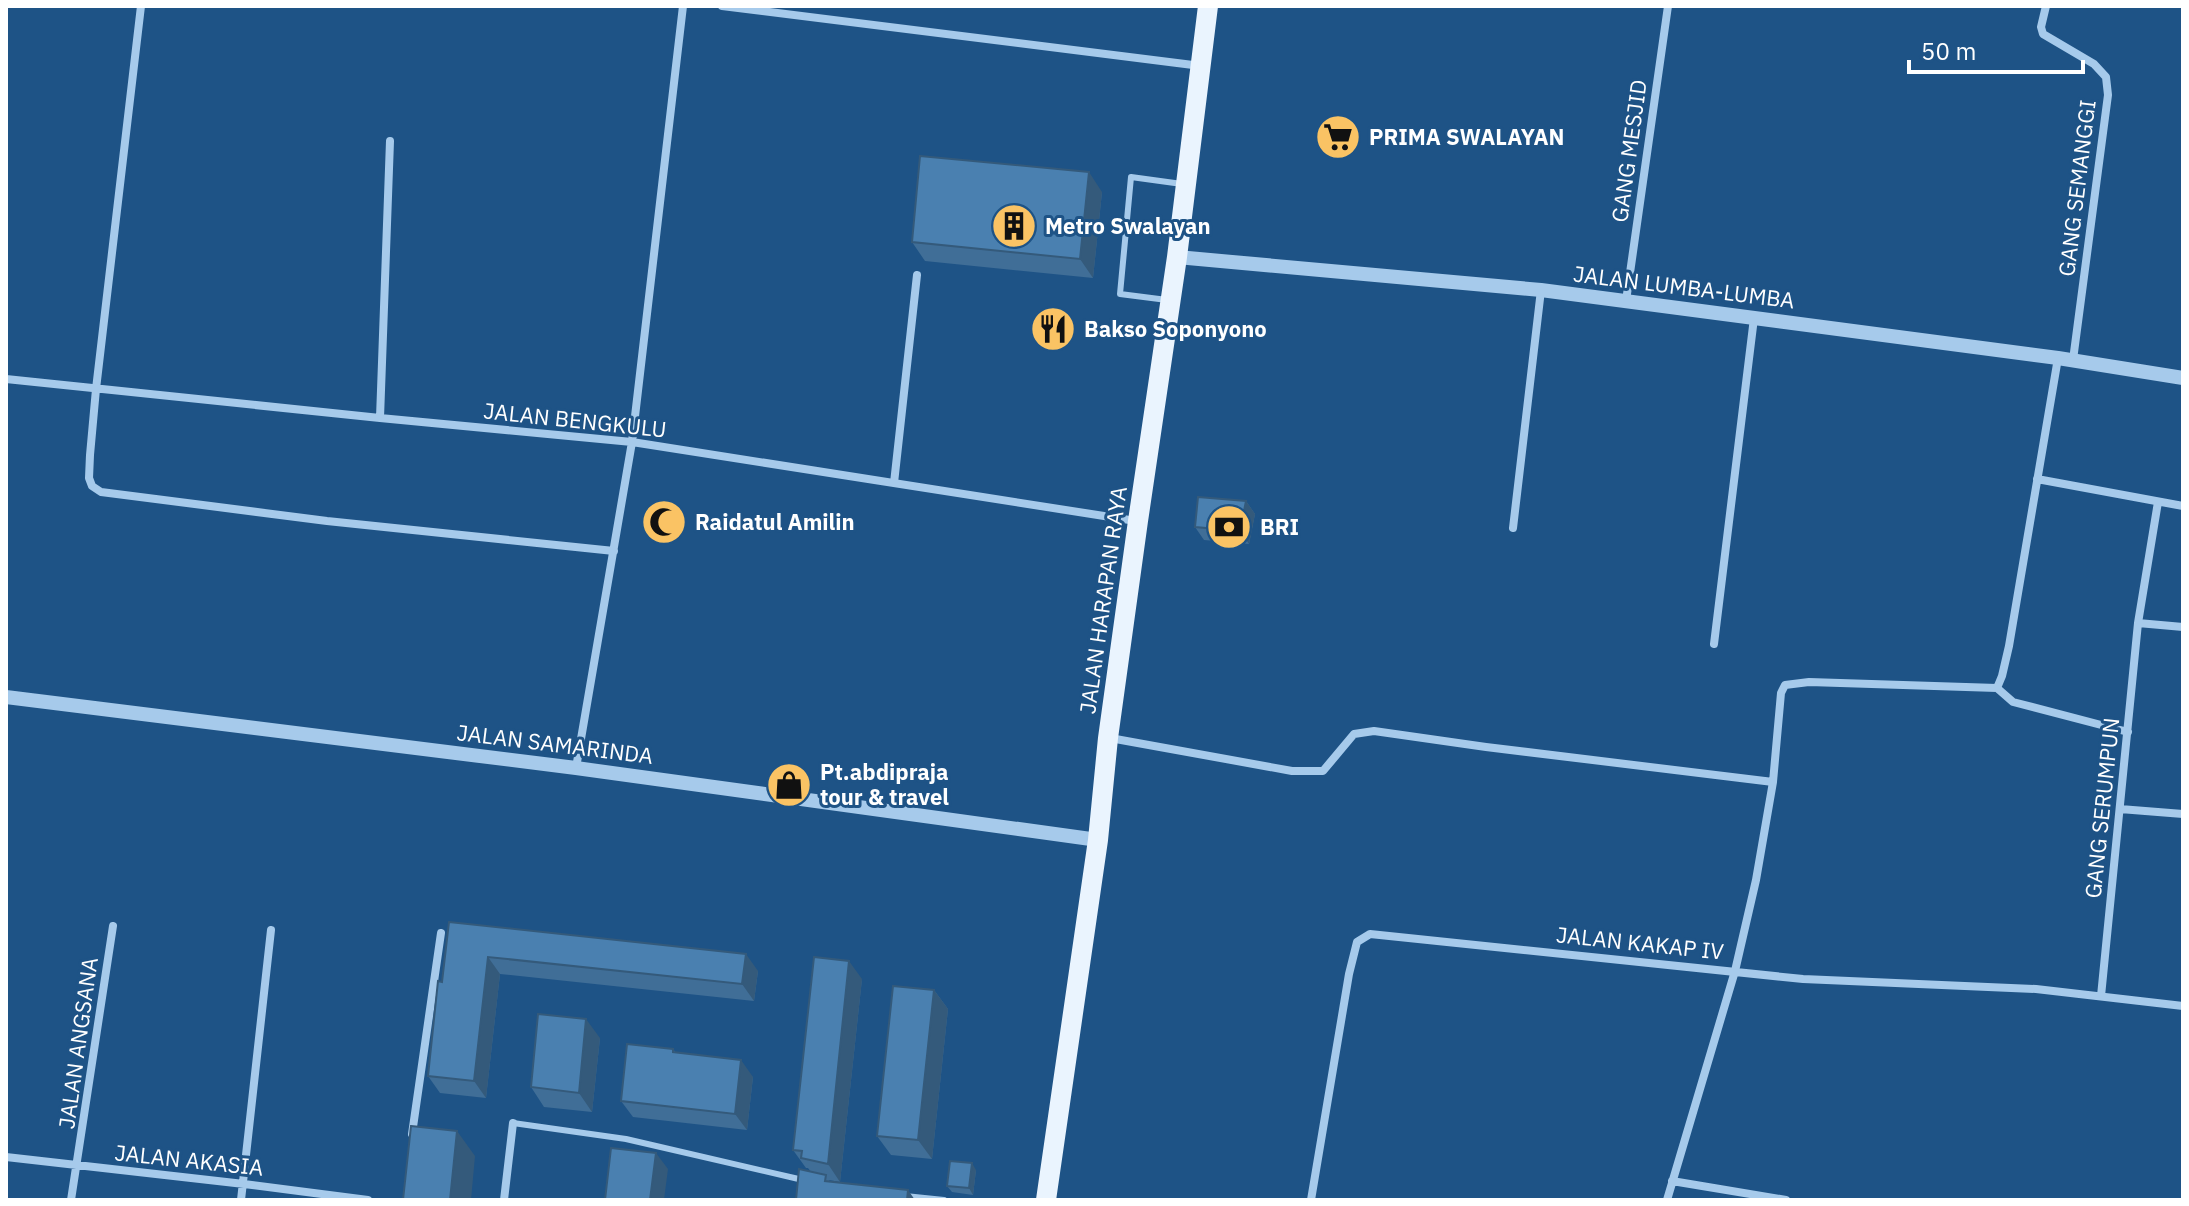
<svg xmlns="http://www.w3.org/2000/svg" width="2189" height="1206" font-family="'IBM Plex Sans',sans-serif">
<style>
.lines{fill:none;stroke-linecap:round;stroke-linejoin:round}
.service{stroke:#a6caeb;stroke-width:6}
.minor{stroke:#a6caeb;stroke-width:8}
.tertiary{stroke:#a6caeb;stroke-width:14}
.primary{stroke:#eaf4fe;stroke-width:20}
.wall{fill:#406e97}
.shaded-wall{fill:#345a7b}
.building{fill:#4a80b0;stroke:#345a7b;stroke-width:2}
.labels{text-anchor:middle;stroke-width:6;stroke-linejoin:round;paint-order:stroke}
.poi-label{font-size:22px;font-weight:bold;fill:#fff;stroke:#1e5386;text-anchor:start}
.street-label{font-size:22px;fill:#fff;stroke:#1e5386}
</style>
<rect width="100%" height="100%" fill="#1e5386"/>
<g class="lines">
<path class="service" d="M1167 300 1120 294 1131 177 1182 184
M513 1123 626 1139 803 1180
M905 1196 944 1200"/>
<path class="minor" d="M141 6 96 389 90 455 89 478 92 486 101 492 327 521 614 551
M722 6 1201 66
M2046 6 2041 27 2043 34 2094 64 2106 77 2108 95 2073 360
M1626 301 1668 6
M6 379 380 418 632 442 1136 521
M380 418 390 141
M2037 479 2183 506
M894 483 917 275
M2158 502 2138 623 2183 627
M1513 528 1541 290
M1714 644 1754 318
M1997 688 2013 702 2128 732
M1110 738 1292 771H1323L1354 734 1374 731 1486 747 1773 782
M576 768 632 442 683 6
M2120 809 2183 814
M2101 996 2138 623
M412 1134 441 933
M6 1157 244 1184 368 1200
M1672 1181 1786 1200
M71 1200 113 926
M241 1200 271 930
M504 1200 513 1123
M1311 1200 1349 974 1357 942 1370 934 1803 979 2036 989 2183 1006
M1667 1200 1735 971 1756 880 1773 782 1781 693 1785 685 1809 682 1997 688 2002 676 2009 646 2058 358"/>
<path class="tertiary" d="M1177 257 1541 290 2058 358 2183 378
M6 697 576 768 1098 840"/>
<path class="primary" d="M1046 1200 1098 840 1108 738 1138 521 1177 257 1208 6"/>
</g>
<path class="wall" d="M1102 192 1093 278 925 261 912 242Z
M1246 501 1255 514 1249 544 1204 540 1195 527Z
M449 922 758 971 754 1001 500 974 486 1098 440 1093 428 1076 442 982Z
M862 979 840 1182 829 1180 830 1182 796 1200 811 1172 808 1168H806L793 1150Z
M934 990 948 1009 932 1159 891 1155 877 1136Z
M600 1038 592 1112 544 1107 531 1087Z
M673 1049 676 1053 753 1077 747 1130 633 1117 621 1101Z
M976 1170 973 1195 952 1192 947 1186Z"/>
<path class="shaded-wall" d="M1089 172 1102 192 1093 278 1080 259Z
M1246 501 1255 514 1249 544 1240 531Z
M746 954 758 971 754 1001 742 984Z
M488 957 500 974 486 1098 474 1081Z
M849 961 862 979 840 1182 828 1164Z
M934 990 948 1009 932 1159 918 1140Z
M586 1019 600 1038 592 1112 579 1093Z
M741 1060 753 1077 747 1130 735 1114Z
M457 1131 475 1156 471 1200H450Z
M656 1153 668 1169 664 1200H650Z
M972 1163 976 1170 973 1195 969 1188Z
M908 1190 915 1200H907Z"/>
<path class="building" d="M920 156 1089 172 1080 259 912 242Z
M1198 497 1246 501 1240 531 1195 527Z
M449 922 746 954 742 984 488 957 474 1081 428 1076 438 981 442 982Z
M814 957 849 961 828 1164 801 1158 802 1151 793 1150Z
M893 986 934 990 918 1140 877 1136Z
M538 1014 586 1019 579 1093 531 1087Z
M627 1044 673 1049V1052L741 1060 735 1114 621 1101Z
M411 1126 457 1131 450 1200H403Z
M611 1148 656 1153 650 1200H605Z
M950 1161 972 1163 969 1188 947 1186Z
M799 1169 826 1175 825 1181 908 1190 907 1200H796Z"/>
<defs>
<g id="supermarket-disc" transform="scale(2.3)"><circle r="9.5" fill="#fac364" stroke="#1e5386"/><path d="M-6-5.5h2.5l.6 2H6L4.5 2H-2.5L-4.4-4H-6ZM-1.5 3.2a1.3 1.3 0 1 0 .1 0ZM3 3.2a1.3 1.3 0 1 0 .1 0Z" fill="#111"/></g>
<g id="building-disc" transform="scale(2.3)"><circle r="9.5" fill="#fac364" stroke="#1e5386"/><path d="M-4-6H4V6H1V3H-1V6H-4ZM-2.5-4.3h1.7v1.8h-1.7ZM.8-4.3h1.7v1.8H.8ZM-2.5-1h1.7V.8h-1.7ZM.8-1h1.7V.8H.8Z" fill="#111"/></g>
<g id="restaurant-disc" transform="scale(2.3)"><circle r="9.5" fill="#fac364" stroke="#1e5386"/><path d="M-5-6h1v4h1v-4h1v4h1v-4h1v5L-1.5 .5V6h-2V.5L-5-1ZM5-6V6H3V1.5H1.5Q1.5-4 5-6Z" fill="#111"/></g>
<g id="mosque-disc" transform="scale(2.3)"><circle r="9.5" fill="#fac364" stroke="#1e5386"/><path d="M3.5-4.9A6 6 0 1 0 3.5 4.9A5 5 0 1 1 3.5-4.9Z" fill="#111"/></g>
<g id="bank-disc" transform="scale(2.3)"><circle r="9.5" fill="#fac364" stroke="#1e5386"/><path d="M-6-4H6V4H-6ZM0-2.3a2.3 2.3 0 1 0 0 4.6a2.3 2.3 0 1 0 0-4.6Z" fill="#111"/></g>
<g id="shop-disc" transform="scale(2.3)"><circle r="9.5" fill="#fac364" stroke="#1e5386"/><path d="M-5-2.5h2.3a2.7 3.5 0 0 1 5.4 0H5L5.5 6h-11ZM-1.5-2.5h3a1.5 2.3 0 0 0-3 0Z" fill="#111"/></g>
</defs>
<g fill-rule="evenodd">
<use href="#supermarket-disc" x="1338" y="137"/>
<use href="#building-disc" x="1014" y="226"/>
<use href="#restaurant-disc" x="1053" y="329"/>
<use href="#mosque-disc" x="664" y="522"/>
<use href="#bank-disc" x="1229" y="527"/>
<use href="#shop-disc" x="789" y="785"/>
</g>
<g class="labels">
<g class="poi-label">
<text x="1369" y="145">PRIMA SWALAYAN</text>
<text x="1045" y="234">Metro Swalayan</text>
<text x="1084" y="337">Bakso Soponyono</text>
<text x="695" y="530">Raidatul Amilin</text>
<text x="1260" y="535">BRI</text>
<text x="820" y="780">Pt.abdipraja<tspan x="820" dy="25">tour &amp; travel</tspan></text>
</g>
<g class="street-label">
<text transform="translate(1629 151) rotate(-82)" y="8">GANG MESJID</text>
<text transform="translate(2077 188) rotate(-83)" y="8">GANG SEMANGGI</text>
<text transform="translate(1684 287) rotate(7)" y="8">JALAN LUMBA-LUMBA</text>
<text transform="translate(575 420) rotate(6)" y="8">JALAN BENGKULU</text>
<text transform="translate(1103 600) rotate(-82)" y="8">JALAN HARAPAN RAYA</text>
<text transform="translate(555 744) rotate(7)" y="8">JALAN SAMARINDA</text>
<text transform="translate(2102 808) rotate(-84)" y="8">GANG SERUMPUN</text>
<text transform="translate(1640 943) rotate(6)" y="8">JALAN KAKAP IV</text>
<text transform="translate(78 1043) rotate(-82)" y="8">JALAN ANGSANA</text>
<text transform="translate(189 1160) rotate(6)" y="8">JALAN AKASIA</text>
</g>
</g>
<rect width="2189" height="1206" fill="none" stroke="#ffffff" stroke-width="16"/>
<path d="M1909 60v12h174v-12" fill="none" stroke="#ffffff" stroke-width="4"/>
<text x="1921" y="60" font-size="24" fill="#ffffff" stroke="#1e5386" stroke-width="6" paint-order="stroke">50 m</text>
</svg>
